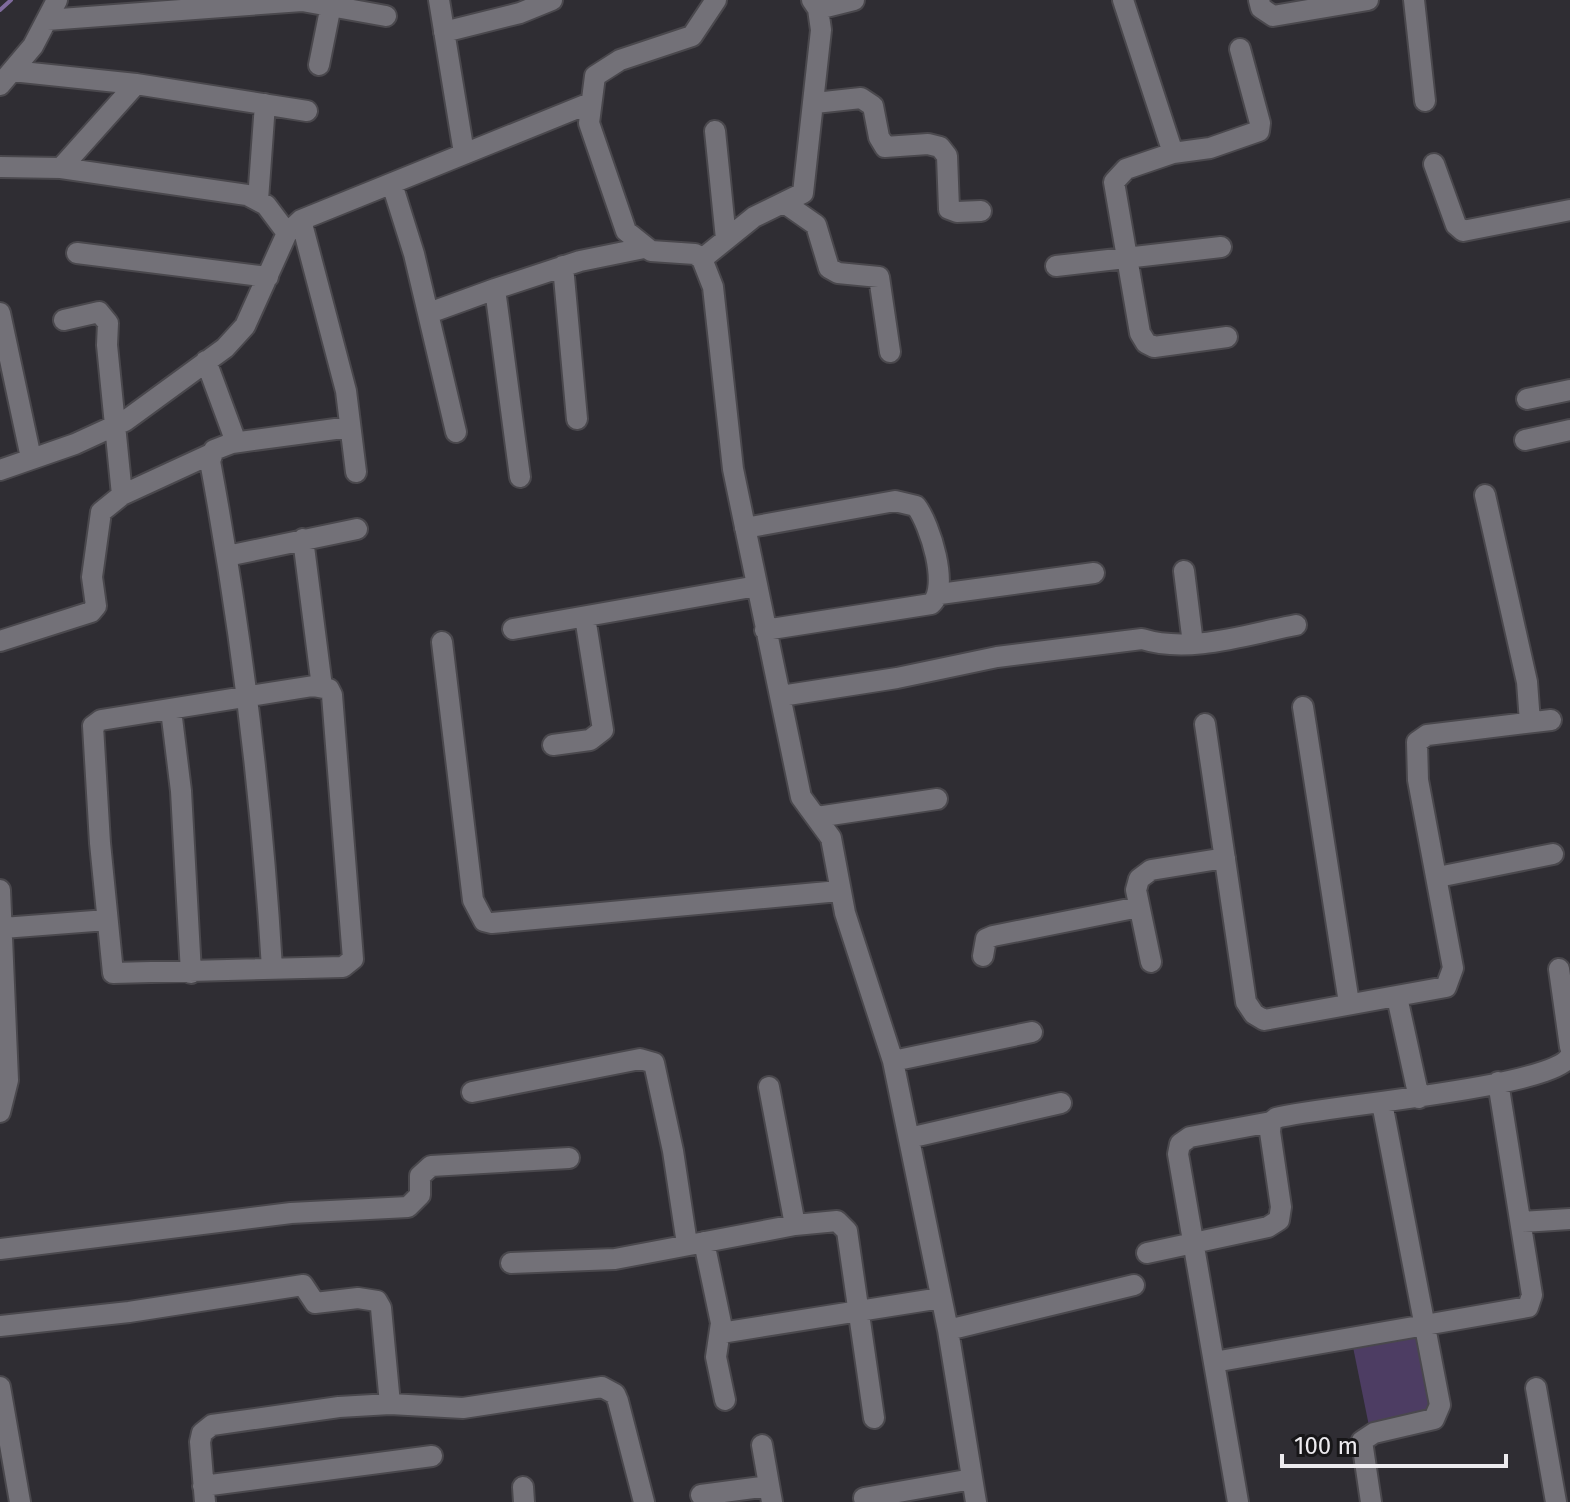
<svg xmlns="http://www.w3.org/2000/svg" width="1570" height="1502" font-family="'Fira Sans',sans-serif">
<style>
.green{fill:#4d3d63}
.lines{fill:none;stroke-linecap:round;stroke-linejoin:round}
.stream{stroke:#7f6b9d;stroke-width:4}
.minor-casing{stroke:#4a484d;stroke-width:24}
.minor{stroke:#737178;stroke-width:20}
</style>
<rect width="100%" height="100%" fill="#2f2d33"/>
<path class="green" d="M1419 1334 1433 1416 1369 1426 1353 1347Z"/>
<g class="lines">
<path class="stream" d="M0 10 11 0"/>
<g class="minor-casing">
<path id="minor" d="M439 0 464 153
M716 0 692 36 620 60 595 76 589 123 626 231 651 251 695 254 702 259 713 287 733 469 801 797 831 838 845 913 893 1061 948 1330 976 1502
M1123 0 1173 153 1210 148 1259 131 1260 123 1240 49
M1259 0 1261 8 1273 16 1368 0
M1414 0 1425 101
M818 9 854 0
M47 20 302 1 386 16
M444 32 520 13 552 0
M319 65 332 0
M12 71 136 84
M0 85 33 46 57 0
M815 103 861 98 873 106 879 137 885 147 928 144 940 147 947 156 949 209 957 212 981 211
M715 131 726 239
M1173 153 1126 169 1114 182 1140 333 1146 343 1154 347 1227 337
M1434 164 1456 225 1463 231 1570 210
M0 167 61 168 247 195 266 205 287 233
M61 168 136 84 307 111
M392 184 414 254 456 432
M258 200 265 104
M786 204 816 225 829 268 838 273 879 277 890 352
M301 220 346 391 356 472
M77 253 268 277
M702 259 754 217 803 193 821 30 818 9 812 0
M563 266 577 419
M1056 266 1221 247
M0 313 31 458
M429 313 495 289
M64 320 99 312 108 323 107 345 122 495
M206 361 233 434 232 443 214 450 210 461C241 629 262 798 272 968
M1527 399 1570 390
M1525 440 1570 430
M232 443 350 427
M0 470 75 444 125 421 225 348 245 326 287 233 301 220 590 103
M520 477 495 289 580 261 644 248
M1485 495 1527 682 1530 722
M745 528 895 501 916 506C930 524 950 588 931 604L765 630
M303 539 322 687
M227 556 357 529
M1184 571 1193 644
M940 594 1094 573
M513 629 757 586
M0 641 91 612 96 606 92 577 101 512 122 495 211 454
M442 642 473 900 484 921 492 923 839 891
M313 686 329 689 332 695 353 959 343 967 113 973 100 843 93 726 101 720Z
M781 696 897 678 997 657 1142 639C1190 654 1248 634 1296 625
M1303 707 1349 1003
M171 710 181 791 191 973
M1205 724 1246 1002 1254 1014 1264 1020 1446 987 1453 968 1418 780 1417 742 1427 735 1551 720
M553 745 590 740 603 730 585 617
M817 817 937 799
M1438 877 1553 854
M0 890 8 1080 0 1112
M3 928 107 920
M983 956 986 939 993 936 1139 907
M1151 962 1136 890 1139 879 1151 870 1225 858
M1559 969 1570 1047
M1397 997 1419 1098
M893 1061 1032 1032
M769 1087 795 1225
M472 1092 640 1059 654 1063 673 1151 687 1244
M909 1138 1061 1103
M1522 1222 1570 1219
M704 1242 721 1323 716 1357 725 1400
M0 1249 291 1213 408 1207 420 1195V1176L431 1166 569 1158
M1147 1253 1268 1227 1279 1220 1281 1207 1270 1132 1271 1122 1276 1118C1321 1106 1554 1088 1570 1056
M511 1263 615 1259 795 1225 837 1221 847 1231 874 1418
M0 1326 129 1312 303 1285 315 1303 358 1298 377 1301 381 1308 390 1404
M948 1330 1134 1285
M721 1333 941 1298
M1214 1362 1528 1307 1532 1295 1498 1082
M0 1387 20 1502
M1536 1388 1556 1502
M762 1445 772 1502
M203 1486 432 1456
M523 1487 524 1502
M701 1495 769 1486
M864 1498 972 1479
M205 1502 200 1442 202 1433 212 1425 339 1407 390 1404 463 1408 602 1387 615 1394 618 1401 644 1502
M1238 1502 1178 1154 1180 1144 1190 1137 1271 1122
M1371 1502 1362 1441 1374 1433 1434 1419 1440 1405 1382 1103"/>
</g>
<use href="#minor" class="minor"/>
</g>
<path d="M1282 1454v12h224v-12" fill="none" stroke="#edebef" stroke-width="4"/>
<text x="1294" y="1454" font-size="24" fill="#edebef" stroke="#171618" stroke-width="6" paint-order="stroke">100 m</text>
</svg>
